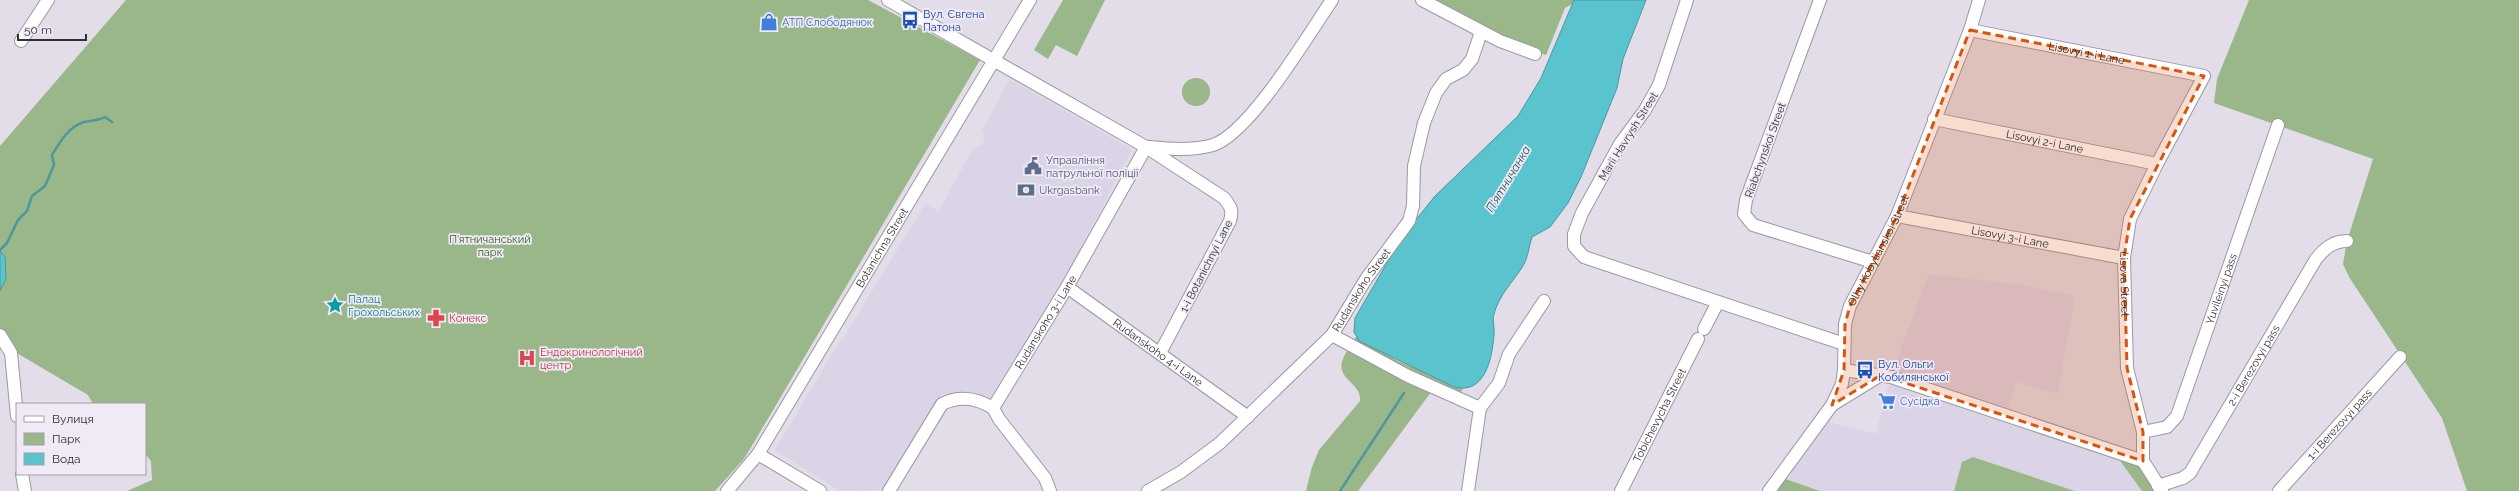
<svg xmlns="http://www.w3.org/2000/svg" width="2519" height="491" font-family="Raleway,sans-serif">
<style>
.built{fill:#dbd3e6}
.green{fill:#9ab78a}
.water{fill:#59c4cd;stroke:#4d979f}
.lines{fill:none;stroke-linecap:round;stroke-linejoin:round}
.stream{stroke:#4d979f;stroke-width:2.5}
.minor-casing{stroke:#9c98a2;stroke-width:14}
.minor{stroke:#fff;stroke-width:12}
.marked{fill:#d65510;fill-opacity:0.2;stroke:#d65510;stroke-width:3;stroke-dasharray:8 5;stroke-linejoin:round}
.labels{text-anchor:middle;stroke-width:3.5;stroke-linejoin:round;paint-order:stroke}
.transit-label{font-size:11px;fill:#164399;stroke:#efeaf6;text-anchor:start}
.shop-label{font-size:11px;fill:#366cbe;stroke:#efeaf6;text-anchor:start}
.street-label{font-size:11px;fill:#312f33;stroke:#efeaf6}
.service-label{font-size:11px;fill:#4e5e75;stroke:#efeaf6;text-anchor:start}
.park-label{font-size:11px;fill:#385d1c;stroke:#efeaf6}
.culture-label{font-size:11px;fill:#0d838f;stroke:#efeaf6;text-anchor:start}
.health-label{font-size:11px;fill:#be3a42;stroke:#efeaf6;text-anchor:start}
.water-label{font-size:12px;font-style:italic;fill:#225256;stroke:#efeaf6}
</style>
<rect width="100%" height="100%" fill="#e2dde8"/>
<path class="built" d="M1010 79 1129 148 1131 151 1076 258 993 397 968 393 942 394 884 490 840 491 775 450 840 340 842 341 925 204 939 211 973 148 981 146 985 138 982 130Z
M1929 274 2025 285 2075 296 2058 394 2016 382 2008 408 1899 374 1900 367 1898 356Z
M1889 382 2118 458 2142 491H2075L1974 457 1962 462 1954 491H1821L1784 478 1817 433 1828 422 1876 434Z"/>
<path class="green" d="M126 0H868L980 60 750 449 743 460 715 491H127L152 480 151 461 145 454V404H93L88 395 10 349 0 335V146Z
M1063 0H1105L1077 56 1056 45 1048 59 1034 50Z
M1435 0H1575L1574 3 1565 8 1546 55 1502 38Z
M2249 0H2519V491H2467L2442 418 2349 277 2343 264 2347 241 2373 159 2214 103 2217 79Z
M1182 92a14 14 0 1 1 28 0a14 14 0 1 1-28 0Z
M1356 337 1398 361 1463 389 1457 398 1434 388 1358 491H1306L1312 467 1319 450 1360 401C1362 384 1337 379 1342 362 1344 354 1351 345 1356 337Z
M1973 457 2075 491H1954L1962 462Z
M2118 458 2142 467 2157 491H2142Z
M1780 477 1820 491H1769Z"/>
<path class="water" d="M1574 0H1646L1623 59 1617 88 1581 177 1568 203 1550 227 1532 237C1529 246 1528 258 1523 266 1513 282 1499 295 1494 314 1492 320 1495 328 1494 335 1492 359 1485 395 1454 387L1359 341 1354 332 1355 318 1402 237 1435 196 1518 116 1541 78Z
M0 251 5 257 6 279 0 291Z"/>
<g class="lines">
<path class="stream" d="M0 250 7 243 18 220 27 211 32 196 45 186 54 165 52 155C60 142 68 127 84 122 92 120 98 121 105 117L112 122
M1340 491 1404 393"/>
<g class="minor-casing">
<g id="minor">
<path d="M888 0 1146 147 1224 198C1231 207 1233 210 1230 221L1160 353"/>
<path d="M1422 0 1500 41 1535 54"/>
<path d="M1687 0 1659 85 1645 110 1620 144 1582 213 1574 234V246L1584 257 1844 344"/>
<path d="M1820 0 1746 200 1744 214 1753 225 1873 262"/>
<path id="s1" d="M1970 30 2204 76 2157 164 2130 219 2124 258 2127 368 2143 432V461"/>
<path d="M21 41 48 0"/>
<path id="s2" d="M1934 119 2157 164"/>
<path d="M1149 147C1170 149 1192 151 1213 145 1250 133 1308 35 1332 0"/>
<path id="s3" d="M1897 216 2124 258"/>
<path id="s4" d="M1067 287 1248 417"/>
<path d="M1704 329 1718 302"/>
<path d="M0 335 11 353 17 416"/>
<path d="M1332 335 1408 376 1480 408"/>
<path d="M1844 370 1891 377 2143 461"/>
<path d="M1832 405 1881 375"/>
<path id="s5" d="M2143 432 2167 427 2177 416 2278 125"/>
<path d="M758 454 820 491"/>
<path d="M2143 461 2162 491"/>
<path d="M22 474 25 491"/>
<path id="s6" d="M2158 486 2183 478 2190 473 2316 259C2324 249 2333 241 2347 241"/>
<path id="s7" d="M727 491 758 454 1030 0"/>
<path d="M889 491 942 404C960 395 976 398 993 408"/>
<path id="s8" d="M1050 491 1045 478 999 419 993 408 1067 287 1146 147"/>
<path id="s9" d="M1148 491 1181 472 1220 443 1332 335 1366 279 1409 221 1413 206 1414 166 1424 123 1436 93 1446 79 1463 70 1472 59 1481 32"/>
<path d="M1468 491 1480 408 1499 383 1509 354 1544 301"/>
<path id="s10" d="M1621 491 1698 339"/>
<path id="s11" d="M1769 491 1832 405 1842 384 1844 370 1845 324 1850 306 1897 216 1970 30 1979 0"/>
<path id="s12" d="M2279 491 2400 357"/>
</g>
</g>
<use href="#minor" class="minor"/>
</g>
<path class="marked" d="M1970 30 2204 76 2130 219 2124 258 2127 368 2143 432V461L1881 375 1832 405 1844 370 1845 324 1850 306 1897 216Z"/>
<defs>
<g id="bus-bare" transform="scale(1.38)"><path d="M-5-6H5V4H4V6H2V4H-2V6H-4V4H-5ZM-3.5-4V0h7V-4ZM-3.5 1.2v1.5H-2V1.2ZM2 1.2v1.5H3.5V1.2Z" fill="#1a4fb4" stroke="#efeaf6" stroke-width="2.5" paint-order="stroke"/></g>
<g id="shop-bare" transform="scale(1.38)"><path d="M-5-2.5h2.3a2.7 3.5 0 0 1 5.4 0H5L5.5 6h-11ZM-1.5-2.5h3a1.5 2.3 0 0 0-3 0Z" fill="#3f7fe0" stroke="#efeaf6" stroke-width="2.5" paint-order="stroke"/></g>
<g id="civic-bare" transform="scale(1.38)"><path d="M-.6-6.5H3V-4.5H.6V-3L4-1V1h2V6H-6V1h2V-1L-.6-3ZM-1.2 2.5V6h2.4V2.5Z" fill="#5c6f8a" stroke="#efeaf6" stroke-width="2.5" paint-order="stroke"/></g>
<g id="bank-bare" transform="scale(1.38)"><path d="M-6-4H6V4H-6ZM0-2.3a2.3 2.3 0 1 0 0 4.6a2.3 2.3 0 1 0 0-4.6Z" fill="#5c6f8a" stroke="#efeaf6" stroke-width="2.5" paint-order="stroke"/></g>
<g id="sight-bare" transform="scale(1.38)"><path d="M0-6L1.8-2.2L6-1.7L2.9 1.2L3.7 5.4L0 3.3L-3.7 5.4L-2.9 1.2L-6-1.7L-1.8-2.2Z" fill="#0f9aa8" stroke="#efeaf6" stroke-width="2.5" paint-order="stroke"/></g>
<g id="pharmacy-bare" transform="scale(1.38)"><path d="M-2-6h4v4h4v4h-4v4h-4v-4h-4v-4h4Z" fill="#e0444e" stroke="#efeaf6" stroke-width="2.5" paint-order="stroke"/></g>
<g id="hospital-bare" transform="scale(1.38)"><path d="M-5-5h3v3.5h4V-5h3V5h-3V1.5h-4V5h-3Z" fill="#e0444e" stroke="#efeaf6" stroke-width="2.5" paint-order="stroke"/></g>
<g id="supermarket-bare" transform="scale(1.38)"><path d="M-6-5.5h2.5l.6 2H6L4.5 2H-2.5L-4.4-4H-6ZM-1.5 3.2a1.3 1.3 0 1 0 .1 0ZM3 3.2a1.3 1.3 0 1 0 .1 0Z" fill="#3f7fe0" stroke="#efeaf6" stroke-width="2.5" paint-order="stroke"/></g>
</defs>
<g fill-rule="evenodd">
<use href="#bus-bare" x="910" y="20"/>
<use href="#shop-bare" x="769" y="22"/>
<use href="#civic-bare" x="1033" y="166"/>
<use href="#bank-bare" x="1026" y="190"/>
<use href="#sight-bare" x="335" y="305"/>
<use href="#pharmacy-bare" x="436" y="318"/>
<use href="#hospital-bare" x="527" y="358"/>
<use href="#bus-bare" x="1865" y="370"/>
<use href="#supermarket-bare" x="1887" y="401"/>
</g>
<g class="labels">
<g class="transit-label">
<text x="923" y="18">Вул. Євгена<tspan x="923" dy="13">Патона</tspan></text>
<text x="1878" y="368">Вул. Ольги<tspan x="1878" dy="13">Кобилянської</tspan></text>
</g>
<g class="shop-label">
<text x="782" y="26">АТП Слободянюк</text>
<text x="1900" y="405">Сусідка</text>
</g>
<g class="street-label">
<text dy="4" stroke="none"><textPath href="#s1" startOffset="119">Lisovyi 1-i Lane</textPath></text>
<text transform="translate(1628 136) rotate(-58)" y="4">Marii Havrysh Street</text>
<text dy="4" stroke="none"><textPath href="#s2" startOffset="113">Lisovyi 2-i Lane</textPath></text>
<text transform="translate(1765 150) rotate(-70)" y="4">Riabchynskoi Street</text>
<text dy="4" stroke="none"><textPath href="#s3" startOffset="115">Lisovyi 3-i Lane</textPath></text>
<text dy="4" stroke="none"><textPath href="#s7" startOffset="289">Botanichna Street</textPath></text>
<text dy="4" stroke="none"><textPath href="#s11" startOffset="271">Olhy Kobylianskoi Street</textPath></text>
<text transform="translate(1206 266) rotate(-63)" y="4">1-i Botanichnyi Lane</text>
<text dy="4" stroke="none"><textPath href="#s1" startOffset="465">Lisova Street</textPath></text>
<text dy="4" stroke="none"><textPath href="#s5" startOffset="174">Yuvileinyi pass</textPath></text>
<text dy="4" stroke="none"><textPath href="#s9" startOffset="296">Rudanskoho Street</textPath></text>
<text dy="4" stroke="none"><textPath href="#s8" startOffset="202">Rudanskoho 3-i Lane</textPath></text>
<text dy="4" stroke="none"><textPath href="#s4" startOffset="112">Rudanskoho 4-i Lane</textPath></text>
<text dy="4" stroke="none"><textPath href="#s6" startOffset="160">2-i Berezovyi pass</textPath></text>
<text dy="4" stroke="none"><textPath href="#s10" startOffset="85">Tobichevycha Street</textPath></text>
<text dy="4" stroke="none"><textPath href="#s12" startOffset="90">1-i Berezovyi pass</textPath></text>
</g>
<g class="service-label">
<text x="1046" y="164">Управління<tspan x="1046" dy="13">патрульної поліції</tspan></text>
<text x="1039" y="194">Ukrgasbank</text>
</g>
<g class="park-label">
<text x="490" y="243">П'ятничанський<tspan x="490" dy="13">парк</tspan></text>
</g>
<g class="culture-label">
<text x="348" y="303">Палац<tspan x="348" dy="13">Грохольських</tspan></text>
</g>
<g class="health-label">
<text x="449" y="322">Конекс</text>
<text x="540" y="356">Ендокринологічний<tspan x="540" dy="13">центр</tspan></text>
</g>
<g class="water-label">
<text transform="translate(1508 179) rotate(-59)" y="4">П'ятничанка</text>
</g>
</g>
<rect x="16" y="403" width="130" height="72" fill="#efeaf6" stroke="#a39fa8"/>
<rect x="24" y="416" width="20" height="6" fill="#ffffff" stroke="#a39fa8"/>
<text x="52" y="423" font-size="12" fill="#312f33">Вулиця</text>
<rect x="24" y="433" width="20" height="12" fill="#9ab78a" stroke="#a39fa8"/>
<text x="52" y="443" font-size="12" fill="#312f33">Парк</text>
<rect x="24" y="453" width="20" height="12" fill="#59c4cd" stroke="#a39fa8"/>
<text x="52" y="463" font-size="12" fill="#312f33">Вода</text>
<path d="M18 34v6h68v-6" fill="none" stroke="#312f33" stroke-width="2"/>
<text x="24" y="34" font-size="12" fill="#312f33" stroke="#efeaf6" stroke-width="3" paint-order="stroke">50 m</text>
</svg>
